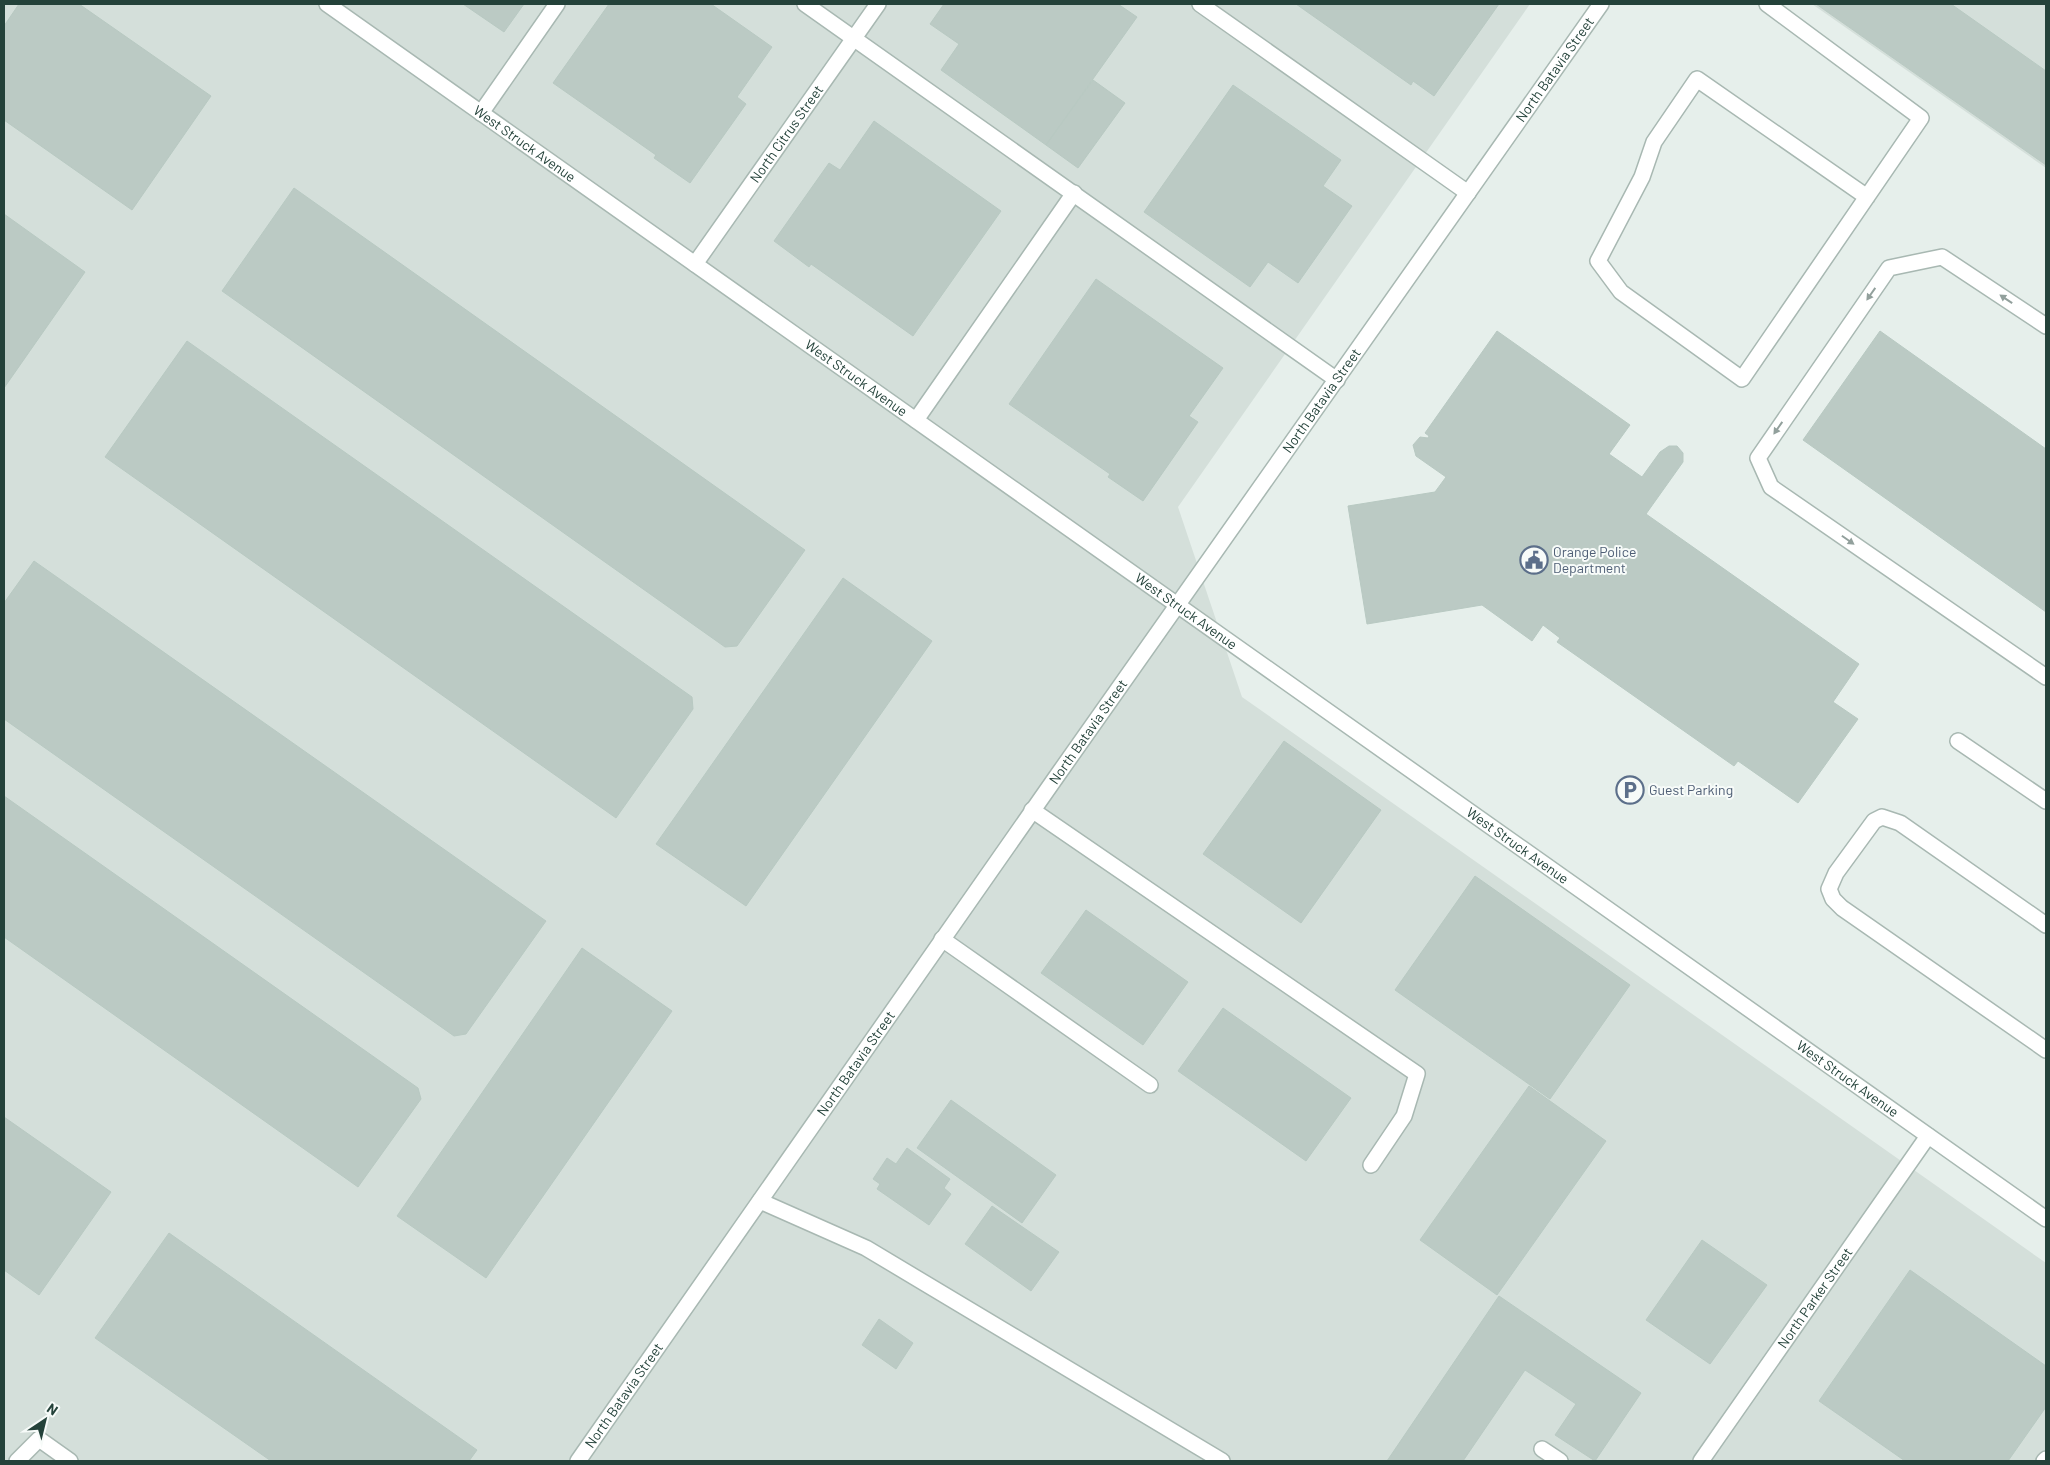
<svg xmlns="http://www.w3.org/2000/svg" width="2050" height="1465" font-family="Barlow,sans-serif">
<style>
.built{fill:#d4dfda}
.building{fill:#bbcac4;stroke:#b8c9c2}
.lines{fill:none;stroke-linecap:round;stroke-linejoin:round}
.minor-casing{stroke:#a8b8b2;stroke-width:18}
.minor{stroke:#fff;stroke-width:15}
.oneway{fill:#92a09c}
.labels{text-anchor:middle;stroke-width:4;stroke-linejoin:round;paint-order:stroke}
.street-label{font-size:14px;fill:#24423a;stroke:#f7fbf9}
.service-label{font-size:14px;fill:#4e5e75;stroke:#f7fbf9;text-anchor:start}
</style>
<rect width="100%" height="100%" fill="#e6efeb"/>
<path class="built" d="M4 4H1530L1178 507 1242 697 2046 1263V1461H4Z
M1812 4H2046V168Z"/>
<path class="building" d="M19 4H79L211 96 132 210 4 120V26Z
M463 4H524L504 32Z
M609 4H711L772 47 737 97 746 104 690 183 654 158 656 155 553 83Z
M944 4H1118L1137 17 1046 145 941 70 959 44 930 24Z
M1296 4H1499L1434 96 1413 81 1411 85Z
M1816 4H1951L2046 71V165Z
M1093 80 1125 103 1078 168 1046 145Z
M1233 85 1341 160 1323 186 1352 206 1298 283 1268 262 1250 287 1144 212Z
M874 121 1001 211 913 336 811 264 809 267 774 241 829 163 840 170Z
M294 188 805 550 737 646 725 647 222 291Z
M4 214 85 272 4 388Z
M1096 279 1223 368 1189 416 1198 422 1143 501 1108 477 1110 474 1009 404Z
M1497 331 1630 425 1609 454 1642 477 1660 452 1669 446H1677L1683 453V462L1646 514 1859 664 1833 702 1858 719 1798 803 1738 761 1734 766 1557 642 1560 638 1543 625 1532 641 1482 605 1367 624 1348 506 1435 492 1446 477 1416 456 1413 445 1420 437 1428 438 1429 436 1425 433Z
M1880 331 2046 449V612L1803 440Z
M187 341 692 697 693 709 616 818 105 457Z
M34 561 546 921 466 1034 454 1036 4 719V603Z
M843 578 932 641 746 906 656 844Z
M1284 741 1381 810 1301 923 1203 854Z
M4 796 418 1088 421 1099 358 1187 4 937Z
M1475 876 1630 985 1550 1099 1395 990Z
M1086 910 1188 982 1143 1045 1041 973Z
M582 948 672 1011 486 1278 397 1216Z
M1223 1008 1351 1098 1306 1161 1178 1071Z
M1529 1086 1606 1141 1497 1295 1420 1240Z
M951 1100 1056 1175 1022 1223 917 1148Z
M4 1117 111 1192 39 1295 4 1270Z
M907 1148 950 1179 944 1188 951 1194 929 1225 877 1189 880 1184 873 1179 887 1158 896 1164Z
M992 1206 1059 1252 1031 1291 965 1244Z
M169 1233 477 1450 469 1461H271L95 1338Z
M1702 1240 1767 1285 1710 1364 1646 1320Z
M1910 1270 2046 1366V1407L2008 1461H1905L1819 1401Z
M1499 1296 1641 1393 1595 1461 1555 1435 1576 1404 1525 1370 1463 1461H1387Z
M879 1319 913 1343 896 1369 862 1345Z"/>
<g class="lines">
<g class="minor-casing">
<g id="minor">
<path id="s1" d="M327 4 2046 1219"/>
<path d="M805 4 1337 380"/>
<path d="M1200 4 1468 193"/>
<path d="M1767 4 1921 118 1742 379 1621 292 1598 261 1642 177 1654 142 1697 79 1867 197"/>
<path d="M481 113 557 4"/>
<path id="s2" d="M695 264 878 4"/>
<path d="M2046 326 1942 257 1889 268 1758 458 1771 487 2046 677"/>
<path d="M916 420 1074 193"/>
<path d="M1958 741 2046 801"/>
<path d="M1032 810 1417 1074 1404 1116 1371 1165"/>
<path d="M2046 925 1900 823 1882 817 1874 821 1836 873 1829 889 1833 899 1842 908 2046 1050"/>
<path d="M942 939 1150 1085"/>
<path d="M760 1201 866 1248 1222 1461"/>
<path d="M1542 1449 1560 1461"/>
<path d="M17 1461 39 1439 70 1461"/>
<path id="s3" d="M578 1461 1059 773 1601 4"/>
<path id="s4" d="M1701 1461 1928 1136"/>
<path d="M2044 1461 2046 1459"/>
</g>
</g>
<use href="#minor" class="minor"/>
</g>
<defs><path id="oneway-solid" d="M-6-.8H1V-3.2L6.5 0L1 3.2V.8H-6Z" transform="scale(1.25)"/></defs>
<g class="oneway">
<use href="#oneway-solid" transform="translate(1871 294) rotate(125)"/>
<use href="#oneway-solid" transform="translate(2006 299) rotate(-146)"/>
<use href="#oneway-solid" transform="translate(1778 428) rotate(125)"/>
<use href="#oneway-solid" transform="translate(1848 540) rotate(35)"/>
</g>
<defs>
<g id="civic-ring" transform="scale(1.4375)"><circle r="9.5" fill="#f7fbf9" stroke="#5c6f8a" stroke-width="1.5"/><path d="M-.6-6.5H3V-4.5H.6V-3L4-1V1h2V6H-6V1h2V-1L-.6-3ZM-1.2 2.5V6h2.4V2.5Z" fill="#5c6f8a"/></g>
<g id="parking-ring" transform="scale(1.4375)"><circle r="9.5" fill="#f7fbf9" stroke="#5c6f8a" stroke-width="1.5"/><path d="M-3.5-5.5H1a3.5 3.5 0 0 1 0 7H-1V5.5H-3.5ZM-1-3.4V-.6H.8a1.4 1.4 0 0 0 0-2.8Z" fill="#5c6f8a"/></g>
</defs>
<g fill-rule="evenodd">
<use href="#civic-ring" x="1534" y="560"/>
<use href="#parking-ring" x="1630" y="790"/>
</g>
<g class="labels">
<g class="street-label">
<text dy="5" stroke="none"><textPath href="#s3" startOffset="1700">North Batavia Street</textPath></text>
<text dy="5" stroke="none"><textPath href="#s2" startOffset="159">North Citrus Street</textPath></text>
<text dy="5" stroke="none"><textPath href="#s1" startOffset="242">West Struck Avenue</textPath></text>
<text dy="5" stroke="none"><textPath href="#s1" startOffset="648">West Struck Avenue</textPath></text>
<text dy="5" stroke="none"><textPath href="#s3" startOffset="1295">North Batavia Street</textPath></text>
<text dy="5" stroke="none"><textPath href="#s1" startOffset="1052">West Struck Avenue</textPath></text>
<text dy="5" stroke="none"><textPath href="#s3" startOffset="890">North Batavia Street</textPath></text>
<text dy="5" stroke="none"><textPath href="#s1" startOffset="1458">West Struck Avenue</textPath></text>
<text dy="5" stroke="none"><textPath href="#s3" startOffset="485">North Batavia Street</textPath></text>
<text dy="5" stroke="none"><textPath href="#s1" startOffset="1862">West Struck Avenue</textPath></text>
<text dy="5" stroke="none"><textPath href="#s4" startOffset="199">North Parker Street</textPath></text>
<text dy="5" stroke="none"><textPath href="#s3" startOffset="80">North Batavia Street</textPath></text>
</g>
<g class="service-label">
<text x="1553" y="557">Orange Police<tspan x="1553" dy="16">Department</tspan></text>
<text x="1649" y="795">Guest Parking</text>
</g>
</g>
<rect width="2050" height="1465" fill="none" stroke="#24423a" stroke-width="10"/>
<g transform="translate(45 1420) rotate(35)" stroke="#f7fbf9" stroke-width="4" paint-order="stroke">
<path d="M0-4L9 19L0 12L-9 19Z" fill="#24423a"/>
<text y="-8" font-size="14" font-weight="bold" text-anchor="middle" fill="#24423a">N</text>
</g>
</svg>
